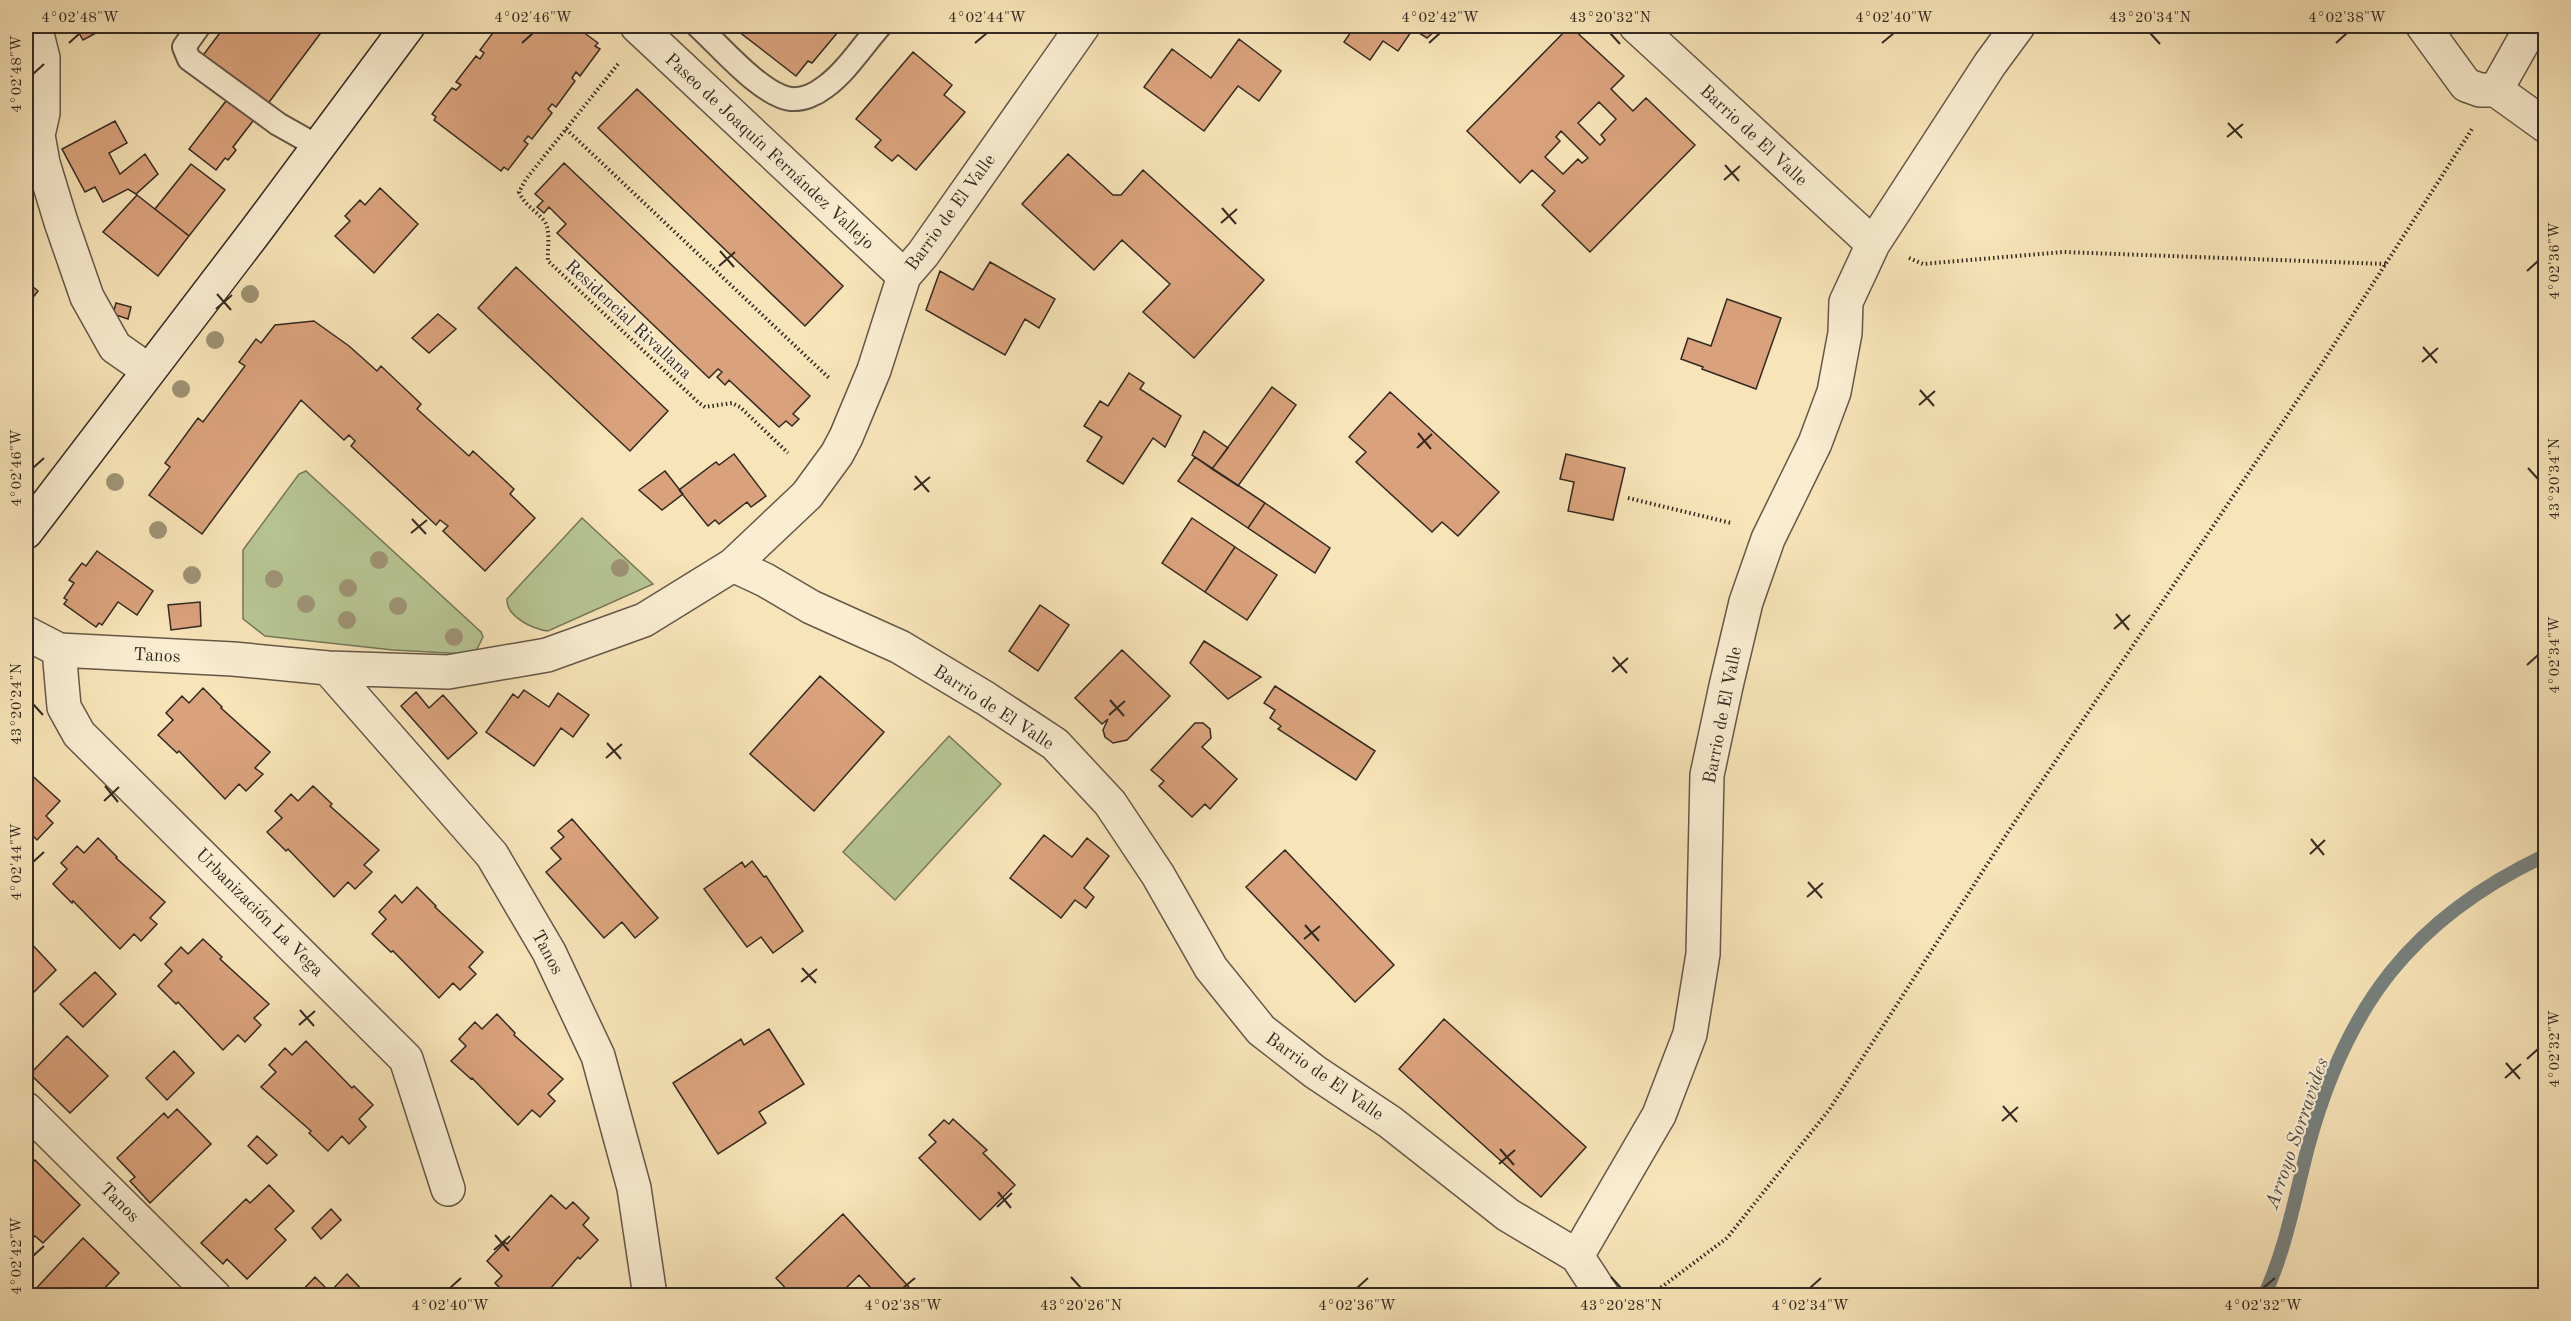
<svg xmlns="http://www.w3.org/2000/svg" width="2571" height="1321" font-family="'Old Standard TT',serif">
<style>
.green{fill:#b7c593;stroke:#76785a;stroke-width:1.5}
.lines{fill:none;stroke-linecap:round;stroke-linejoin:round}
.stream{stroke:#77817e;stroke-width:14}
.building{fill:#daa27c;stroke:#342a22;stroke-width:1.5;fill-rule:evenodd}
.lane-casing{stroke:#655848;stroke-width:26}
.street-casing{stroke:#655848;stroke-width:36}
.secondary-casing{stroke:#342a22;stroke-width:36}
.path{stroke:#342a22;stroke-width:4;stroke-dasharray:1.5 3;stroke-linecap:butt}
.lane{stroke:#faedd1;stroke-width:22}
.street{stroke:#faedd1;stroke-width:33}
.secondary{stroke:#faedd1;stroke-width:33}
.tree{fill:#9e9375}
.ticks{fill:none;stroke:#342a22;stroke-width:2}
.labels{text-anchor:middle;stroke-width:4.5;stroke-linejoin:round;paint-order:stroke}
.street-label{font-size:18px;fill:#342a22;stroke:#faedd1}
.water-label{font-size:20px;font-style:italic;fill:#504e48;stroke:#faedd1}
.neatline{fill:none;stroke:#342a22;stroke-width:2}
.ticks-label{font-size:15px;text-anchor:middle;fill:#342a22}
</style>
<rect width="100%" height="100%" fill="#f7e4b8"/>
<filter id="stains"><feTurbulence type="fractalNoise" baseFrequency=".00333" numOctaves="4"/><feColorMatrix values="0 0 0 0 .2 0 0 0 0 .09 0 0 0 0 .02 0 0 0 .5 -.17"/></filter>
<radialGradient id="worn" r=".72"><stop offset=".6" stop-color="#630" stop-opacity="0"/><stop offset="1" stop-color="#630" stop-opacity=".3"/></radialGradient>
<path class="green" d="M306 471 481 632 483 637 476 651 466 654 393 650 265 636 243 619V550L299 474Z
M582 518 653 584 548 631C533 629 506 617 507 599Z
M949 736 1001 784 895 900 843 852Z"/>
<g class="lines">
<path class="stream" d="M2264 1296C2286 1249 2295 1197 2308 1147 2346 1006 2412 918 2546 855"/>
</g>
<path class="building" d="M75 26H109L83 40Z
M225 26H326L267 105 201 58Z
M498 26H575L598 43 595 46 600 49 580 76 576 72 572 78 575 81 556 107 552 104 548 109 552 113 532 139 528 136 524 141 528 144 508 170 504 167 501 171 434 120 436 117 432 114 452 88 456 90 461 85 456 82 476 56 480 59 484 53 480 50Z
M742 26H843L812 63 808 61 796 76 738 31Z
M1355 26H1437L1439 27 1427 38 1413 29 1398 51 1383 41 1370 60 1344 42Z
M1570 26 1624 76 1611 89 1633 111 1646 98 1695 145 1590 252 1542 205 1555 191 1532 170 1520 183 1467 131ZM1599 102 1616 119 1601 135 1605 140 1600 145 1578 123ZM1561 131 1588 158 1582 163 1578 159 1563 174 1545 157 1560 141 1556 137Z
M1239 39 1281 71 1259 101 1238 86 1204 131 1144 87 1172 49 1211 78Z
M913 52 952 85 944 95 965 112 916 170 898 155 892 161 875 147 881 140 856 119Z
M637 89 843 286 805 326 598 128Z
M229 97 256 117 233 147 236 150 233 154 228 160 225 158 216 170 189 149Z
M115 121 127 143 109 153 120 174 145 154 158 174 136 194 128 189 103 202 95 187 85 192 62 149Z
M1068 154 1113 195H1121L1143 170 1264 280 1194 358 1143 312 1170 284 1122 240 1094 270 1022 204Z
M564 163 810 396 793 414 799 419 792 426 786 421 779 427 729 380 725 385 717 377 722 372 718 369 709 378 557 233 566 224 549 207 544 213 537 207 543 201 535 194Z
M191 164 225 190 189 236 155 209Z
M380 188 418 224 374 273 335 236 350 221 345 216 360 200 365 205Z
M137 195 189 236 158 276 103 232Z
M990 262 1055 299 1039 328 1025 319 1005 355 926 310 940 271 973 290Z
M516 267 668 411 630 451 478 308Z
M26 281 38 291 26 306Z
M1727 299 1781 318 1756 389 1702 369 1703 367 1681 359 1688 338 1711 346Z
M116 303 131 307 128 319 113 314Z
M438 314 456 329 429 353 412 338Z
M314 321 349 346 377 371 381 366 421 404 417 409 469 456 473 451 514 489 510 494 535 518 485 571 443 531 448 526 440 520 436 525 351 446 355 441 349 435 344 440 301 400 202 534 149 495 170 467 165 463 198 418 203 422 245 366 239 362 256 339 261 343 275 325Z
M1129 373 1144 383 1140 389 1181 416 1165 447 1153 438 1123 484 1087 461 1102 437 1084 426 1100 401 1108 406Z
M1272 387 1296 405 1238 486 1212 469Z
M1390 392 1499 492 1458 536 1442 522 1432 532 1356 462 1366 452 1349 437Z
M1204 431 1228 448 1212 469 1192 455Z
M734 454 766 496 751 507 747 502 719 524 715 520 708 526 679 490 716 462 719 465Z
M1566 454 1625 468 1613 520 1568 511 1574 482 1560 479Z
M1195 457 1265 503 1248 528 1178 481Z
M665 471 683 494 662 510 639 490Z
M1265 503 1330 548 1315 573 1248 528Z
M1192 518 1235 547 1205 592 1162 563Z
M1235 547 1277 575 1247 620 1205 592Z
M97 551 153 591 137 615 118 602 102 625 99 623 96 627 64 604 67 600 64 598 74 583 69 580 75 572 82 563 86 566Z
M200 602 201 626 171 630 168 605Z
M1040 605 1069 625 1038 671 1009 651Z
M1204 641 1261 677 1228 699 1190 663Z
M1122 650 1170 696 1127 740 1113 743 1105 737 1103 730 1108 719 1102 724 1075 698Z
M820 676 884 732 814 811 750 754Z
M1275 686 1375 751 1356 780 1278 729 1281 726 1270 718 1275 710 1264 703Z
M203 688 222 707 221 708 270 752 255 768 263 774 246 791 239 784 225 799 179 751 177 753 158 735 173 720 166 713 182 696 189 703Z
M524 690 549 707 558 693 589 715 573 737 561 728 534 766 486 732 513 694 518 698Z
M416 692 429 708 443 695 477 733 448 759 401 706Z
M1195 723H1203L1210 729 1211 738 1202 747 1237 779 1210 809 1205 804 1192 817 1159 786 1164 781 1151 770Z
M26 770 60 801 46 816 53 823 37 840 30 833 26 837Z
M313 786 332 804 330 806 379 850 364 865 372 872 355 889 348 882 334 897 288 849 286 851 267 832 282 818 275 811 291 794 298 801Z
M572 819 658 918 635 938 622 922 604 938 546 872 561 859 551 848 564 837 558 831Z
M1044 835 1072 857 1087 838 1109 856 1084 888 1094 897 1086 908 1075 900 1061 918 1010 878Z
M98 838 117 857 116 858 165 902 150 918 157 924 141 941 134 934 120 949 73 901 72 903 53 884 67 869 61 863 77 846 84 853Z
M1285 850 1394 965 1355 1002 1246 887Z
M752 861 764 877 766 876 803 931 773 953 761 937 747 947 704 889 742 862 745 867Z
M417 887 436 906 435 907 483 952 469 967 476 974 460 990 453 983 439 998 393 951 391 952 372 934 386 919 379 912 395 895 402 903Z
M26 938 56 970 26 1000Z
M203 939 222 957 220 959 269 1004 254 1018 261 1025 245 1042 238 1035 223 1050 178 1002 176 1004 158 986 172 971 165 964 181 947 188 954Z
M95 972 116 994 83 1027 60 1004Z
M497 1014 515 1033 514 1035 563 1079 548 1094 555 1101 540 1117 532 1110 518 1125 472 1078 471 1079 451 1061 466 1046 459 1039 475 1022 482 1029Z
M1444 1019 1586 1147 1541 1197 1399 1069Z
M769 1029 804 1084 759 1112 766 1123 718 1154 673 1083 741 1039 744 1045Z
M67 1036 108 1076 70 1113 30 1074Z
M306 1041 352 1088 354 1086 373 1105 359 1119 366 1127 349 1144 342 1136 328 1151 309 1133 311 1131 261 1087 276 1072 269 1065 285 1048 292 1055Z
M174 1051 194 1073 167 1100 146 1078Z
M177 1109 211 1144 150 1203 130 1181 135 1177 117 1158 164 1113 168 1118Z
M953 1119 987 1150 983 1153 1015 1185 980 1220 919 1158 936 1142 929 1135 944 1120 949 1124Z
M257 1136 277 1155 267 1164 248 1146Z
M35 1160 80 1205 43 1243 35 1236 33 1238 26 1231V1161L30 1165Z
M269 1185 294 1211 275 1229 286 1240 247 1279 227 1259 223 1264 201 1243 246 1199 250 1203Z
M551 1195 566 1209 573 1202 589 1218 583 1225 598 1240 580 1259 578 1257 544 1296H523L519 1292 515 1296H508L495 1283 502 1276 487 1261 505 1242 507 1244Z
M331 1209 341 1220 321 1239 312 1228Z
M843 1214 917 1296H878L859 1275 838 1296H793L776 1278Z
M83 1238 119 1273 97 1296H33L31 1294Z
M347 1274 368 1296H297L315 1277 330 1292Z"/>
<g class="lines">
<g class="lane-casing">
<path id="lane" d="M199 26 184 47 189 59 278 124 317 146
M698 26C719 45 762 96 791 99 803 100 816 94 825 87 846 72 863 45 880 26"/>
</g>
<g class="street-casing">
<path id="street" d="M35 26 43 58V113L38 135 43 163 61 222 87 297 115 347 148 370
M637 26 904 276
M1636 26 1873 244
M2423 26 2466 85 2480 90H2496L2546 126
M2496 90 2532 26
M733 565 765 580 811 607 900 647 985 698 1055 744 1110 803 1158 875 1211 968 1261 1030 1315 1072 1390 1122 1508 1215 1577 1256 1603 1296
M26 633 59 650 233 659 328 668 448 672 547 655 644 620 733 565 807 495 837 454 846 437 874 370 904 276 923 254 1083 26
M59 650 64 707 79 734 406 1059 448 1189
M328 668 492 855 549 952 598 1056 634 1188 650 1296
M26 1109 214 1296
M1577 1256 1659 1115 1690 1034 1703 954 1707 775 1726 686 1746 602 1768 539 1815 443 1834 392 1845 333 1846 302 1873 244 1990 64 2018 26"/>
</g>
<g class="secondary-casing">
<path id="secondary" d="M26 532 255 232 408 26"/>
</g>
<path class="path" d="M618 64 526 179 519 192C524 205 537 211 545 222 551 232 547 249 548 261L699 403 705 407 732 403 740 407 788 453
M566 129 829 378
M1909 258 1923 264 2063 252 2386 264
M1628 498 1731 523
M1645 1296 1659 1289 1727 1238 1829 1110 2008 832 2319 368 2472 129"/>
<use href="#lane" class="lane"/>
<use href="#street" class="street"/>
<use href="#secondary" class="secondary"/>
</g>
<g class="tree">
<circle cx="250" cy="294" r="9"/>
<circle cx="215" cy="340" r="9"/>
<circle cx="181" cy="389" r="9"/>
<circle cx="115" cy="482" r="9"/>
<circle cx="158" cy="530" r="9"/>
<circle cx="379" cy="560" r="9"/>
<circle cx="620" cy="568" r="9"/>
<circle cx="192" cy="575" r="9"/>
<circle cx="274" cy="579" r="9"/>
<circle cx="348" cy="588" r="9"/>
<circle cx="306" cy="604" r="9"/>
<circle cx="398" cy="606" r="9"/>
<circle cx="347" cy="620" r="9"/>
<circle cx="454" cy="637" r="9"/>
</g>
<path class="ticks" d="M1610 33 1620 44M2150 33 2160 44M69 43 80 33M522 43 533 33M975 43 987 33M1429 43 1440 33M1882 43 1894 33M2336 43 2347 33M33 74 44 64M2228 123 2242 138M2227 137 2243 124M1725 165 1739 181M1724 180 1740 166M1222 208 1236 224M1221 223 1237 209M720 251 734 267M719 266 735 252M2527 271 2538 261M217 294 231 310M216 309 232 295M2423 347 2437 363M2422 362 2438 348M1920 390 1934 406M1919 405 1935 391M1418 433 1431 449M1417 448 1432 434M33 468 44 458M2528 468 2538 479M915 476 929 492M914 490 930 477M412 519 426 534M411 533 427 520M2116 614 2129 630M2114 629 2130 615M1613 657 1627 673M2527 665 2538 655M1612 672 1628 658M1110 700 1124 716M33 704 43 715M1109 715 1125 701M607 743 621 759M606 758 622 744M105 786 118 802M104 801 119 787M2311 839 2324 855M2310 854 2325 840M33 862 44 852M1808 882 1822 898M1807 897 1823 883M1305 925 1319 941M1304 939 1320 926M802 968 816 983M801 982 817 969M300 1010 314 1026M299 1025 315 1011M2527 1059 2538 1049M2506 1063 2520 1079M2505 1078 2521 1064M2003 1106 2017 1122M2002 1121 2018 1107M1500 1149 1514 1165M1499 1164 1515 1150M998 1192 1011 1208M997 1207 1012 1193M495 1235 509 1251M494 1250 510 1236M33 1256 44 1246M1071 1277 1081 1288M1611 1277 1621 1288M450 1288 461 1278M903 1288 915 1278M1357 1288 1368 1278M1810 1288 1821 1278M2263 1288 2275 1278"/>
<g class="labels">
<g class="street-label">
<text transform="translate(1754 135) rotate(43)" y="6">Barrio de El Valle</text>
<text transform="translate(770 151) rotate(43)" y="6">Paseo de Joaquín Fernández Vallejo</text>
<text transform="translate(950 212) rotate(-54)" y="6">Barrio de El Valle</text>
<text transform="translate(629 319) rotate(43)" y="6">Residencial Rivallana</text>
<text transform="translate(157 655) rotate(3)" y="6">Tanos</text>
<text transform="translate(994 707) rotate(33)" y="6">Barrio de El Valle</text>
<text transform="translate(1722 715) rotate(-79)" y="6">Barrio de El Valle</text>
<text transform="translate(260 912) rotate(45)" y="6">Urbanización La Vega</text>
<text transform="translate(548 952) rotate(62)" y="6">Tanos</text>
<text transform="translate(1325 1076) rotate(35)" y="6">Barrio de El Valle</text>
<text transform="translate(120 1202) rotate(45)" y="6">Tanos</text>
</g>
<g class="water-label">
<text transform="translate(2296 1133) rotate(-71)" y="7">Arroyo Sorravides</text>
</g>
</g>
<rect width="2571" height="1321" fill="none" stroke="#f7e4b8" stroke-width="66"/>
<rect x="33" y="33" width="2505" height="1255" class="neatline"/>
<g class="ticks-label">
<text x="80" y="22">4°02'48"W</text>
<text x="533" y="22">4°02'46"W</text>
<text x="987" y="22">4°02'44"W</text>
<text x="1440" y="22">4°02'42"W</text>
<text x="1610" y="22">43°20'32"N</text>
<text x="1894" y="22">4°02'40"W</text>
<text x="2150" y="22">43°20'34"N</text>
<text x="2347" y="22">4°02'38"W</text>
<text transform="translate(16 74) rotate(-90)" y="5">4°02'48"W</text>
<text transform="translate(2554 261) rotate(-90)" y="5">4°02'36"W</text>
<text transform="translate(16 468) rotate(-90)" y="5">4°02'46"W</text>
<text transform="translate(2554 479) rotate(-90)" y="5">43°20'34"N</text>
<text transform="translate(2554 655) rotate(-90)" y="5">4°02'34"W</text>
<text transform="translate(16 704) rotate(-90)" y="5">43°20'24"N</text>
<text transform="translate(16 862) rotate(-90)" y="5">4°02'44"W</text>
<text transform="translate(2554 1049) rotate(-90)" y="5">4°02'32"W</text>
<text transform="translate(16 1256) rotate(-90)" y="5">4°02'42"W</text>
<text x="450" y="1310">4°02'40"W</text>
<text x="903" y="1310">4°02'38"W</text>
<text x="1081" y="1310">43°20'26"N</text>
<text x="1357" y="1310">4°02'36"W</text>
<text x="1621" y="1310">43°20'28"N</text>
<text x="1810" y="1310">4°02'34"W</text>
<text x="2263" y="1310">4°02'32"W</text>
</g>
<rect width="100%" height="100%" filter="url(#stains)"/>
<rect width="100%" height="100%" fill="url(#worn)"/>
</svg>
